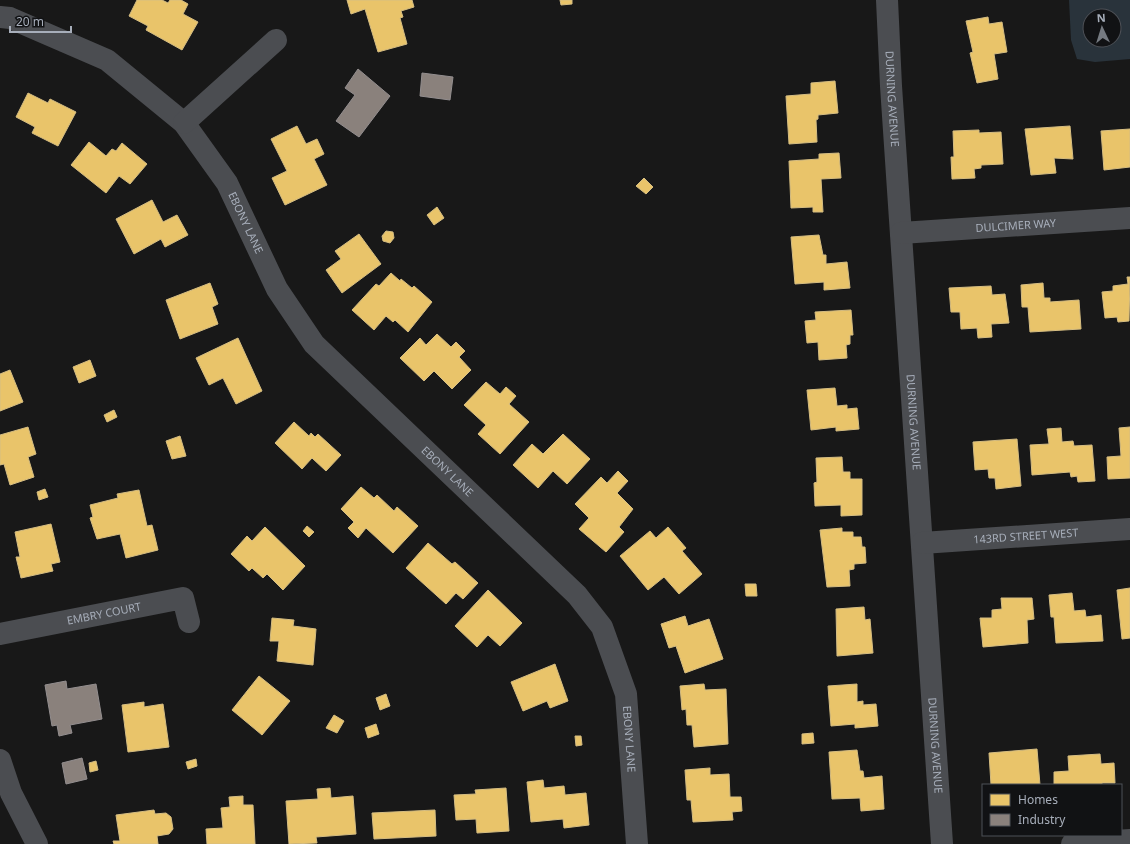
<svg xmlns="http://www.w3.org/2000/svg" width="1130" height="844" font-family="'Noto Sans',sans-serif">
<style>
.water{fill:#29333b;fill-rule:evenodd}
.homes{fill:#e9c46a;stroke:#d5bd82}
.industry{fill:#8a817c;stroke:#938e8f}
.lines{fill:none;stroke-linecap:round;stroke-linejoin:round}
.minor{stroke:#4b4d51;stroke-width:22}
.labels{text-anchor:middle;stroke-width:4;stroke-linejoin:round;paint-order:stroke}
.street-label{font-size:11px;fill:#a7aeba;stroke:#111214}
</style>
<rect width="100%" height="100%" fill="#181818"/>
<path class="water" d="M1069 0H1130V59L1095 62 1077 59 1071 40ZM1090 16H1114V40H1090Z"/>
<path class="homes" d="M137 0H162L168 3 170 0H181L188 4 183 14 198 22 182 50 146 30 148 26 129 16Z
M347 0H412L414 7 401 11 403 17 400 18 407 44 378 52 365 9 351 14Z
M560 0H572V4L561 5Z
M988 17 989 24 1002 22 1007 52 994 54 998 79 977 83 970 53 973 52 966 21Z
M835 81 838 113 818 115V119L816 120 817 142 789 144 786 96 811 94V83Z
M28 93 48 103 50 99 76 112 58 146 32 133 35 127 16 117Z
M297 126 306 144 317 139 324 154 314 159 327 185 285 205 272 178 287 171 271 139Z
M1070 126 1073 159 1054 158 1056 173 1031 175 1025 129Z
M1130 129V167L1104 170 1101 131Z
M979 130V133L1001 132 1003 164 981 165V168L974 169 975 178 952 179 951 157H954L953 131Z
M89 142 106 156 112 149 116 151 122 143 147 164 130 184 119 176 106 193 71 165Z
M839 153 841 178 821 179 823 212H813V207L791 208 789 161 819 159V154Z
M644 178 653 187 646 194 636 186Z
M152 200 163 222 177 215 188 235 165 247 161 239 134 254 116 219Z
M437 207 444 218 434 225 427 215Z
M386 231 393 232 394 238 390 243 383 241 382 236Z
M359 234 381 264 342 293 326 270 341 259 335 251Z
M819 235 823 255H826V264L847 262 850 288 824 290V282L795 284 791 237Z
M391 273 400 281 401 279 412 288 414 286 432 302 408 332 395 320 393 322 386 316 374 330 352 310 376 284 379 286Z
M1127 277H1130L1129 321 1118 322 1117 317 1105 318 1102 292 1113 291V286L1128 284Z
M210 283 218 304 212 307 218 324 180 339 166 300Z
M1043 283 1044 298H1050V302L1079 300 1081 329 1030 332 1028 307H1022L1021 285Z
M991 286 992 295 1005 294 1009 323 991 324 992 337 978 338 977 328 961 329 960 312H951L949 288Z
M851 310 853 335H850V344L846 345 847 358 819 360 818 342 807 343 805 321 816 320 815 312Z
M437 334 451 347 456 342 465 351 459 357 471 370 452 389 434 371 424 381 400 358 420 338 426 345Z
M238 338 262 391 236 404 223 378 209 385 196 358Z
M90 360 96 376 79 383 73 367Z
M10 370 23 402 0 411V374Z
M486 382 500 394 506 387 516 396 509 404 529 422 500 454 478 434 486 425 464 405Z
M835 388 837 406 847 405V409L857 408 859 429 836 431V427L811 430 807 390Z
M114 410 117 417 107 422 104 415Z
M294 422 309 436 311 433 315 437 318 434 341 455 326 471 312 458 302 469 275 443Z
M28 427 36 454 28 457 34 477 10 485 4 464 0 465V435Z
M1130 427V478L1108 479 1107 457 1121 456 1119 428Z
M1061 428 1062 442 1073 441 1074 446 1092 445 1095 481 1078 482 1077 476 1071 477 1070 472 1032 475 1030 445 1049 444 1047 429Z
M563 434 590 459 567 484 553 471 538 488 513 465 532 444 543 454Z
M180 436 186 456 172 459 166 441Z
M1017 439 1021 486 996 489 995 478H989L988 469 975 470 973 442Z
M842 457 843 472H850V479H862V515L841 516V505L815 506 814 483 817 482 816 458Z
M618 471 628 481 617 493 633 509 619 527 624 532 606 552 579 529 589 518 575 504 601 477 607 483Z
M361 487 374 498 377 495 394 511 397 507 418 526 393 553 366 528 358 538 348 528 354 522 341 509Z
M45 489 48 497 39 500 37 492Z
M139 490 147 526 152 525 158 550 126 558 120 534 97 539 90 518 93 517 90 505 118 498 117 494Z
M51 524 60 562 51 564 53 571 21 578 16 557H20L15 532Z
M307 526 314 532 309 537 303 531Z
M265 527 305 566 283 590 267 574 263 578 252 568 249 571 231 554 247 536 252 541Z
M668 527 686 548 682 551 702 574 679 594 664 577 648 590 620 556 650 531 656 538Z
M842 528V532H853V537H861L862 547H865L866 563 854 564V569L849 570 850 586 827 587 820 530Z
M428 543 452 564 455 562 478 583 463 599 456 593 446 604 406 568Z
M745 584H756L757 596H746Z
M1130 588V638L1122 639 1117 590Z
M488 590 522 623 500 646 488 635 477 647 455 626Z
M1072 593 1074 611 1085 610 1086 617 1101 615 1103 641 1056 643 1054 617H1051L1049 595Z
M1001 598H1032L1034 619 1027 620 1028 643 983 647 980 618H992V610L1002 609Z
M864 607 865 620 870 619 873 653 837 656 836 609Z
M685 616 688 626 709 619 723 659 685 673 676 646 669 648 661 624Z
M272 618 294 620 293 626 316 629 313 665 277 661 279 641H270Z
M555 664 568 701 550 708 547 701 523 711 511 682Z
M259 676 290 701 262 735 232 710Z
M704 684 705 690 726 689 728 744 694 747 692 725H687L686 709 682 710 680 686Z
M857 684V702L863 701V705L876 704 878 726 855 728V724L831 726 828 686Z
M386 694 390 706 380 710 376 698Z
M144 702V707L163 704 169 747 128 752 122 705Z
M334 715 344 721 337 733 326 728Z
M376 724 379 734 368 738 365 728Z
M813 733 814 743 802 744V734Z
M575 736H581L582 745 576 746Z
M1037 749 1040 785H991L989 753Z
M857 750 860 771H863L864 778 882 776 884 809 861 811 860 798 832 799 829 752Z
M1100 754 1101 764 1114 763 1115 783H1102V785H1054V772L1069 771 1068 756Z
M196 759 197 766 188 769 186 762Z
M96 761 98 770 90 772 89 763Z
M710 768V775L729 774 730 797H741L742 811 732 812 733 820 693 822 691 800H687L685 770Z
M543 780 544 788 564 786 565 795 586 793 589 825 564 828 563 819 531 822 527 782Z
M330 788 331 798 353 796 356 834 316 837 317 843 289 844 286 801 318 799 317 789Z
M506 788 509 831 477 833 476 819 456 820 454 795 476 794 475 790Z
M243 796V805H253L255 844H207L206 829 223 828 221 808 230 807 229 797Z
M154 810 155 814 166 813 171 817 173 829 169 834 157 836 158 844H114L113 841H120L116 815Z
M435 810 436 836 374 839 372 813Z"/>
<path class="industry" d="M358 69 390 96 359 137 336 121 355 95 345 88Z
M422 73 453 77 450 100 420 96Z
M66 681 67 689 96 684 102 719 70 725 72 733 59 736 57 725 52 726 45 685Z
M82 758 87 779 66 784 62 763Z"/>
<g class="lines">
<g class="minor">
<path id="s1" d="M887 0 891 86 942 844"/>
<path id="s2" d="M0 17 10 18 107 60 184 123 227 183 277 289 314 344 577 595 602 627 626 694 637 844"/>
<path d="M184 123 276 40"/>
<path id="s3" d="M901 233 1130 218"/>
<path id="s4" d="M922 543 1130 529"/>
<path id="s5" d="M0 634 183 598 189 622"/>
<path d="M0 760 11 793 37 844"/>
<path d="M1072 844 1130 840"/>
</g>
</g>
<g class="labels">
<g class="street-label">
<text dy="4" stroke="none"><textPath href="#s1" startOffset="99">DURNING AVENUE</textPath></text>
<text dy="4" stroke="none"><textPath href="#s2" startOffset="333">EBONY LANE</textPath></text>
<text dy="4" stroke="none"><textPath href="#s3" startOffset="115">DULCIMER WAY</textPath></text>
<text dy="4" stroke="none"><textPath href="#s1" startOffset="423">DURNING AVENUE</textPath></text>
<text dy="4" stroke="none"><textPath href="#s2" startOffset="657">EBONY LANE</textPath></text>
<text dy="4" stroke="none"><textPath href="#s4" startOffset="104">143RD STREET WEST</textPath></text>
<text dy="4" stroke="none"><textPath href="#s5" startOffset="106">EMBRY COURT</textPath></text>
<text dy="4" stroke="none"><textPath href="#s2" startOffset="993">EBONY LANE</textPath></text>
<text dy="4" stroke="none"><textPath href="#s1" startOffset="747">DURNING AVENUE</textPath></text>
</g>
</g>
<rect x="982" y="784" width="140" height="52" fill="#111214" stroke="#4d5056"/>
<rect x="990" y="794" width="20" height="12" fill="#e9c46a" stroke="#4d5056"/>
<text x="1018" y="804" font-size="12" fill="#a7aeba">Homes</text>
<rect x="990" y="814" width="20" height="12" fill="#8a817c" stroke="#4d5056"/>
<text x="1018" y="824" font-size="12" fill="#a7aeba">Industry</text>
<g transform="translate(1102 28) rotate(356)"><circle r="19" fill="#111214" stroke="#4d5056"/>
<path d="M0-3L7 15L0 10L-7 15Z" fill="#757a81"/>
<text y="-6" font-size="11" font-weight="bold" text-anchor="middle" fill="#a7aeba">N</text>
</g>
<path d="M10 26v6h61v-6" fill="none" stroke="#a7aeba" stroke-width="2"/>
<text x="16" y="26" font-size="12" fill="#a7aeba" stroke="#111214" stroke-width="3" paint-order="stroke">20 m</text>
</svg>
